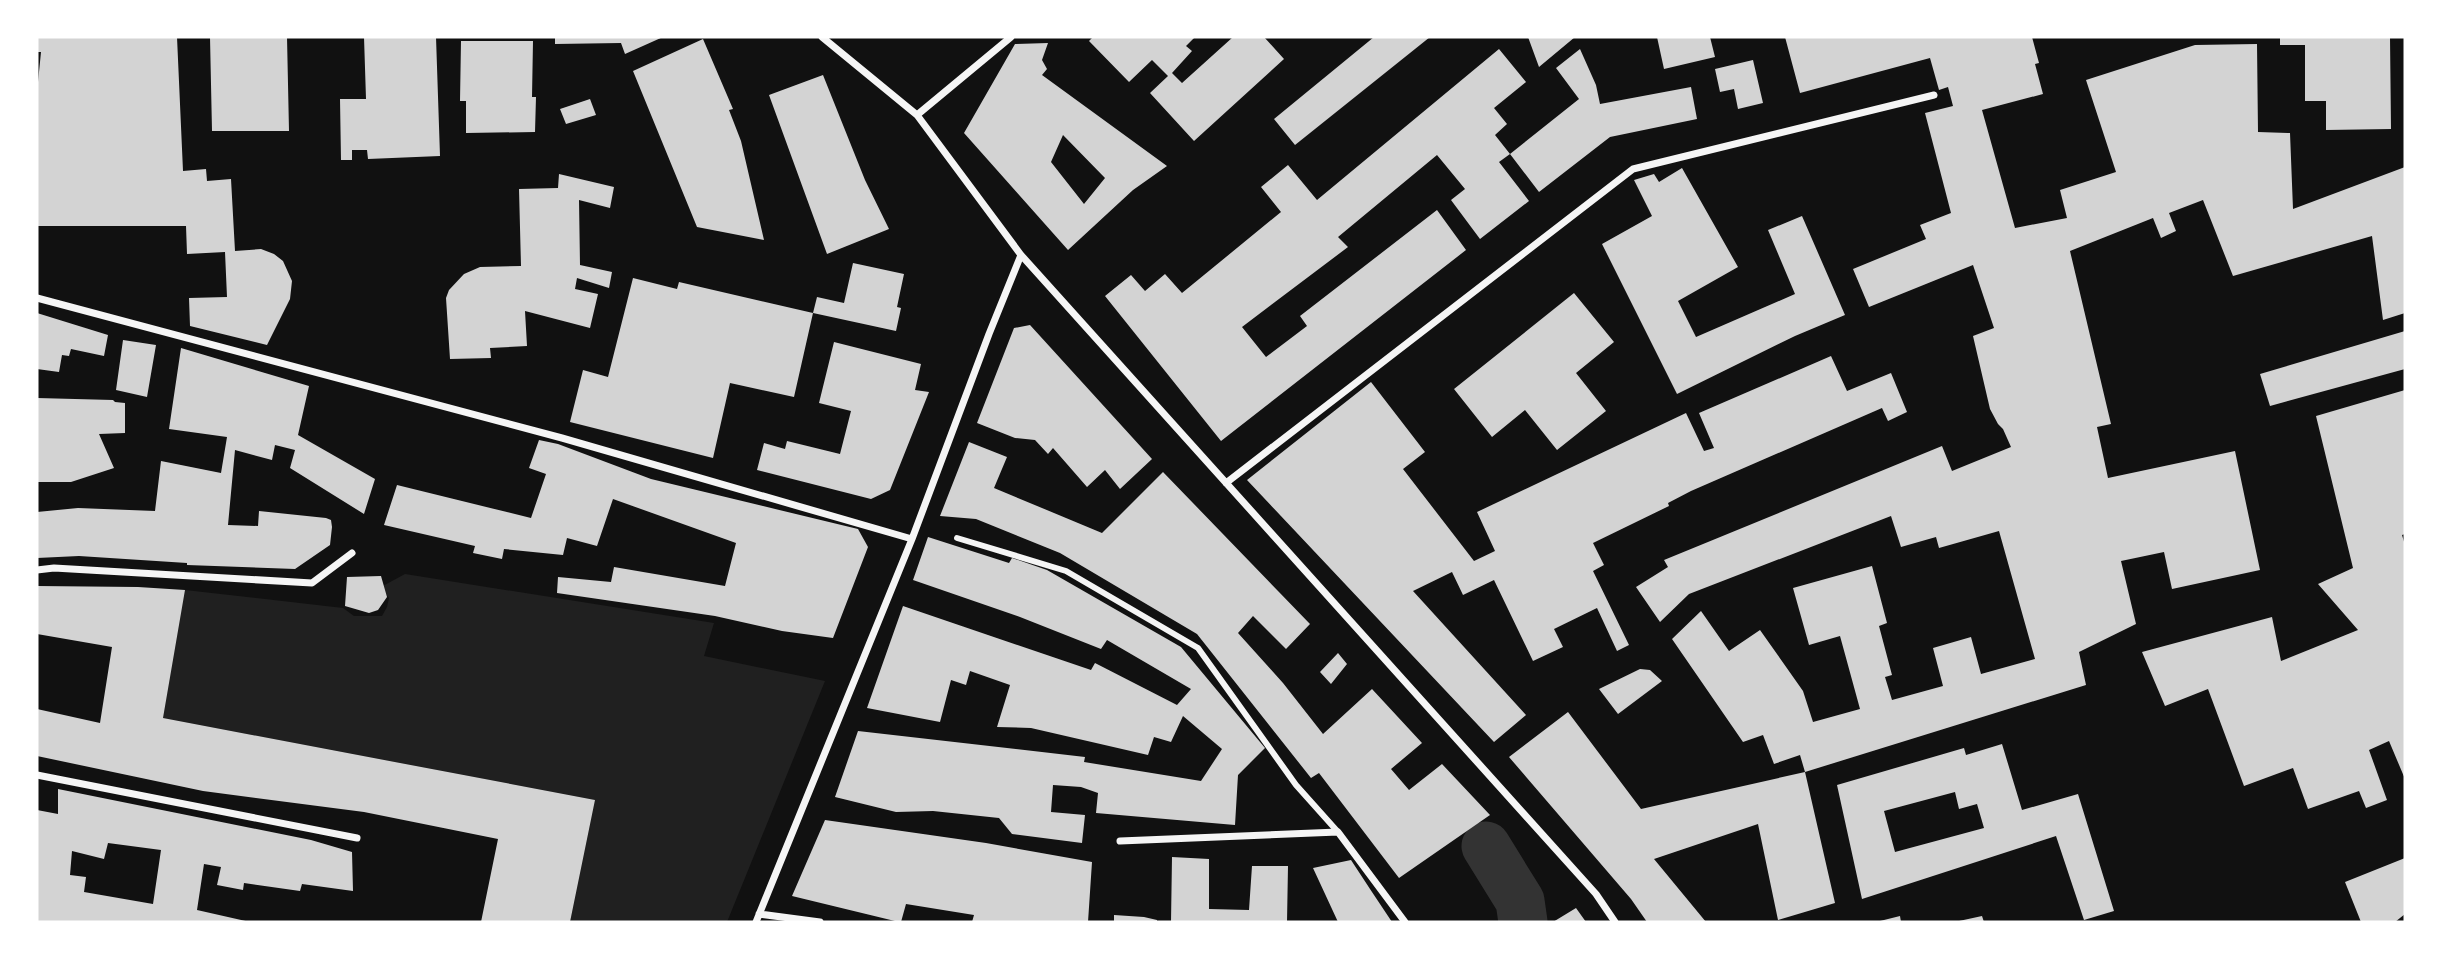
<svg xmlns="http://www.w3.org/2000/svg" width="2442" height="959" font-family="'Varela Round',sans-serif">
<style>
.green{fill:#202020}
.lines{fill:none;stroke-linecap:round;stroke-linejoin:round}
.canal{stroke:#333;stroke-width:49}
.building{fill:#d3d3d3;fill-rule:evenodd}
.pedestrian{stroke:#f5f5f5;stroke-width:6}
.minor{stroke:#f5f5f5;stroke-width:7}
</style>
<rect width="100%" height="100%" fill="#111"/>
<path class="green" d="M405 574 714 623 704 656 825 681 727 922H570L595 800 163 718 185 590 343 608 354 616H382L387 607 389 598 381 587Z"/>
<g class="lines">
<path class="canal" d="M1486 846 1520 901 1523 922"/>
</g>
<path class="building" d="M37 37H177L183 171 206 169 207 181 231 179 235 251 261 249 274 254 283 261 292 281 290 299 267 345 190 326 189 298 227 297 225 252 187 254 186 226H37V92L41 52H37Z
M210 37H287L289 131H212Z
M364 37H436L440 156 368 159 367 150H352V160H341L340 99H366Z
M555 37H663L625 54 621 43 555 44Z
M1093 37H1195L1186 46 1192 51 1172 73 1182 83 1233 37H1264L1284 59 1194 141 1150 93 1168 76 1152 60 1129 82 1089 41Z
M1374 37H1430L1295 145 1274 119Z
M1528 37H1575L1539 67Z
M1657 37H1710L1715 57 1664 69Z
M1785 37H2032L2039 63 2035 64 2043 94 1982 110 2015 228 2067 218 2060 190 2116 172 2086 80 2195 45 2257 44 2258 132 2290 133 2293 209 2405 167V313L2383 320 2372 236 2233 276 2203 200 2169 213 2176 231 2161 238 2153 218 2070 251 2111 424 2097 427 2108 478 2235 451 2260 570 2172 589 2164 552 2121 561 2136 624 2079 652 2086 685 1805 772 1800 755 1774 764 1763 735 1743 742 1672 639 1701 611 1729 651 1760 630 1803 691 1813 722 1860 709 1840 636 1809 645 1793 588 1872 566 1887 623 1879 626 1892 675 1885 677 1892 700 1943 686 1933 648 1971 637 1981 674 2035 659 1999 531 1939 548 1936 537 1901 547 1891 516 1689 594 1660 622 1636 587 1668 567 1664 560 1942 446 1952 471 2011 447 2003 429 1998 424 1990 409 1973 336 1994 328 1973 265 1869 307 1853 269 1926 239 1920 225 1951 213 1925 113 1953 106 1948 87 1939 90 1930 58 1800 93Z
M2280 37H2390L2391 129 2326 130V101H2305V45H2280Z
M703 39 733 109 729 110 741 141 764 240 697 227 633 71Z
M461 41H533L532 97H536L535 132 466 133V101H460Z
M1048 43 1042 60 1047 69 1042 75 1167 166 1133 190 1068 250 964 133 1015 44ZM1063 135 1105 178 1084 204 1051 162Z
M1499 49 1526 82 1494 108 1507 124 1495 135 1510 154 1499 162 1529 201 1480 239 1451 200 1465 189 1437 155 1338 237 1348 247 1242 327 1266 357 1307 326 1300 316 1437 210 1466 250 1221 441 1105 296 1131 275 1145 291 1165 274 1182 293 1281 212 1261 187 1288 165 1317 200Z
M1580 49 1596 85 1600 104 1691 87 1697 119 1610 137 1539 192 1510 154 1579 99 1556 68Z
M1753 60 1763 103 1738 109 1734 89 1720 92 1715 69Z
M823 75 865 180 889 229 827 254 769 95Z
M590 99 596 115 566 124 560 109Z
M1682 168 1738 267 1678 301 1696 337 1795 294 1768 230 1802 216 1845 315 1795 336 1677 394 1602 244 1652 216 1634 180 1654 174 1659 182Z
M559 174 614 187 610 208 579 200 580 265 612 272 609 288 577 278 575 289 598 294 590 328 525 311 527 346 490 348 491 358 450 359 446 298 449 290 464 274 480 267 521 266 519 189 558 188Z
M853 263 904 274 897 307 901 308 896 331 813 313 817 297 844 303Z
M633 278 677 289 679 282 813 313 794 397 730 383 713 458 570 422 583 370 608 377Z
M1574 293 1614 342 1576 373 1606 411 1557 450 1525 410 1492 437 1454 389Z
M37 313 108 335 104 356 71 349 69 356 62 355 59 372 37 369Z
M1030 325 1152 459 1120 489 1105 470 1087 487 1053 448 1048 454 1035 440 1015 438 977 423 1014 328Z
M2405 331V369L2270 406 2260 374Z
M123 340 156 345 147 397 116 390Z
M834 342 921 364 915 390 929 392 890 490 871 499 757 470 764 443 785 449 787 441 840 454 851 411 819 403Z
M181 348 309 386 298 435 375 479 364 514 290 468 295 450 275 445 272 460 235 450 228 525 258 526 259 511 326 518 331 520 332 527 330 545 295 569 187 565V563L79 556 37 558V512L78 508 155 511 161 461 221 473 227 437 169 429Z
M1831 356 1847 391 1891 373 1907 412 1888 421 1882 408 1691 491 1668 503 1669 506 1593 543 1604 565 1593 571 1629 645 1617 651 1597 608 1554 629 1563 647 1533 661 1494 580 1463 595 1452 572 1413 591 1526 715 1494 742 1247 480 1371 382 1425 452 1403 469 1474 561 1495 551 1477 512 1686 413 1704 451 1714 448 1699 413Z
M2405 390V534L2402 535 2405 545V779L2389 741 2369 750 2387 800 2366 808 2359 791 2308 809 2293 768 2244 786 2208 689 2165 706 2142 652 2272 617 2281 661 2358 630 2318 584 2353 568 2316 416Z
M37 398 113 400 115 402 125 403V433L99 434 114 468 71 482H37Z
M539 440 558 444 651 479 858 529 868 547 833 638 782 631 715 616 557 593 558 577 611 582 614 567 725 586 736 543 613 499 597 546 567 538 563 555 504 549 502 559 473 553 475 546 384 525 397 485 531 518 546 474 529 468Z
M969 442 1007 457 994 488 1102 533 1163 472 1310 624 1286 649 1253 616 1238 633 1283 683 1323 734 1372 689 1422 743 1391 769 1409 790 1442 764 1490 815 1399 878 1319 773 1311 778 1197 634 1060 553 976 519 940 516Z
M928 537 1009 563 1012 558 1047 570 1181 647 1265 748 1238 775 1235 825 1096 813 1098 793 1081 787 1053 785 1051 812 1085 815 1082 843 1012 834 999 818 933 811 896 812 835 797 858 731 1085 757 1084 762 1201 781 1222 749 1183 716 1171 742 1154 737 1148 755 1031 728 997 727 1010 685 970 671 966 685 951 680 940 722 867 708 903 606 1091 670 1095 663 1177 705 1191 689 1107 640 1101 649 1020 617 913 580Z
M381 576 387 597 378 610 369 613 345 606 347 577Z
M37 586 138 587 185 590 163 718 595 800 570 922H481L498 839 364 812 203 791 37 756V709L100 723 112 647 37 634Z
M1338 653 1347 664 1331 684 1320 672Z
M1640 669 1650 670 1662 681 1618 714 1599 689Z
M1568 712 1641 809 1805 772 1835 903 1778 920 1758 824 1654 859 1706 922H1647L1631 899 1509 757Z
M2002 744 2022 810 2078 794 2114 911 2084 920 2056 836 1862 899 1837 785 1964 748 1966 755ZM1955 792 1959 809 1977 804 1984 828 1895 852 1884 811Z
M58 789 311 840 352 852 353 891 302 884 300 891 244 883 243 890 217 885 221 867 204 864 197 910 250 922H37V810L58 814ZM108 843 161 850 153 904 84 892 86 877 70 875 72 851 104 859Z
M825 820 986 843 1092 862 1088 922H972L974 915 906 904 901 922H899L792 896Z
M1172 857 1209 859V909L1249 910 1252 866H1288L1287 922H1171Z
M2405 858V914L2395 922H2361L2345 882Z
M1351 860 1370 889 1392 922H1338L1313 868Z
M1576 908 1586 922H1553Z
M1114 915 1144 917 1157 920V922H1114Z
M1900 916 1901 922H1880V921Z
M1982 916 1984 922H1959V921Z"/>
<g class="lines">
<path class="pedestrian" d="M957 538 1066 571 1198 648 1296 785 1338 832"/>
<path class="minor" d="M822 37 917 115 1021 255 1596 894 1615 922
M917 115 1011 37
M37 298 562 438 912 539
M1226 483 1633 169 1934 95
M37 570 54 568 312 583 352 553
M37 775 357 838
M1120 841 1338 832 1405 922
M759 914 820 922
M756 922 912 539 989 334 1021 255"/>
</g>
<rect width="2442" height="959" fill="none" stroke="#ffffff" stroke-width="77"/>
</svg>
